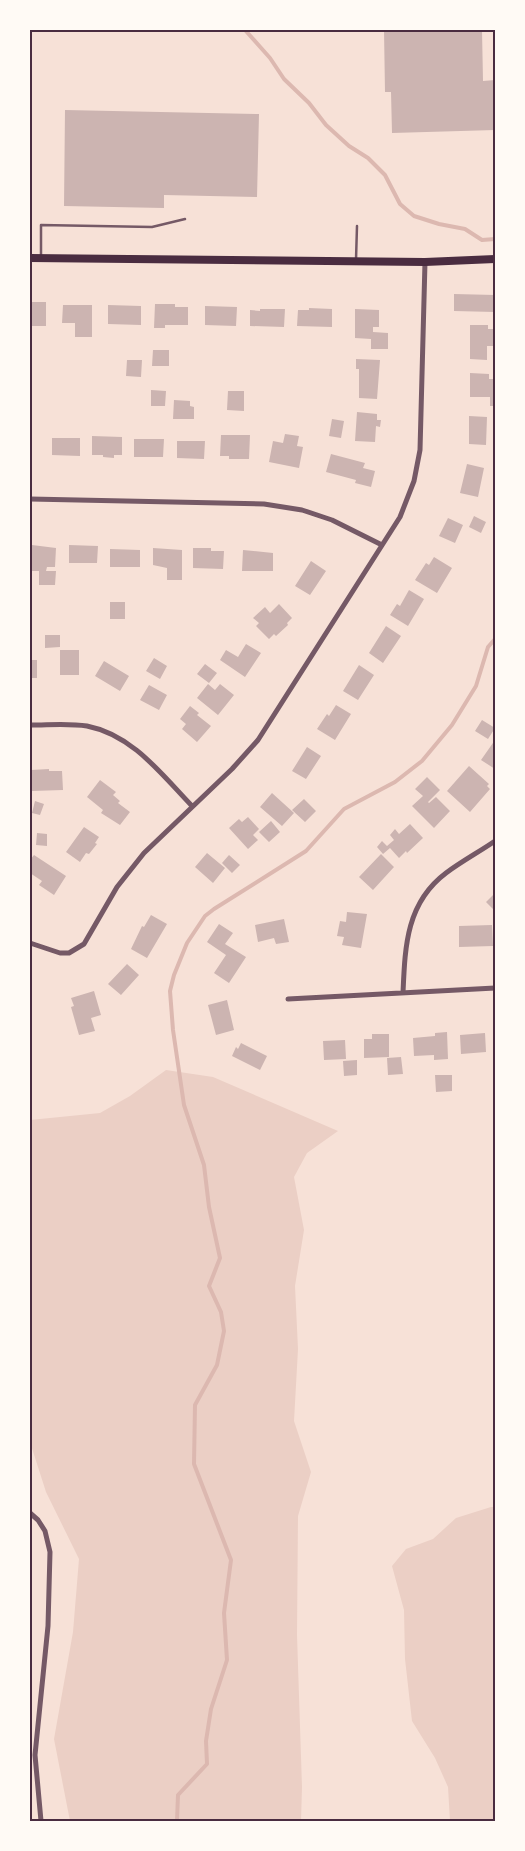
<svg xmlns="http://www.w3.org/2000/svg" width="525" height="1851" font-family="'Roboto Condensed',sans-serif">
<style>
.green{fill:#ebcfc5}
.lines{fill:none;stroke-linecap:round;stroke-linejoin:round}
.stream{stroke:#dcb8b0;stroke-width:4}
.building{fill:#ccb4b1}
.service{stroke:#755966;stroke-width:2.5}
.minor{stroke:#755966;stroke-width:5}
.secondary{stroke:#4a2c40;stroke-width:8}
.neatline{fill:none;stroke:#4a2c40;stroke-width:2}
</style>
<rect width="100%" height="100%" fill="#f7e1d7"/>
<path class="green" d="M166 1070 213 1077 338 1131 307 1153 294 1177 304 1230 295 1286 298 1349 294 1421 311 1472 298 1516 297 1635 302 1787 301 1821H70L54 1739 73 1632 79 1559 46 1492 30 1442V1120L100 1113 130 1096Z
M491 1507H495V1821H450L448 1787 435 1758 412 1721 405 1659 404 1610 392 1566 406 1549 433 1539 456 1518Z"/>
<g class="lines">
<path class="stream" d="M245 30 270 58 284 79 309 103 326 125 349 146 368 158 385 175 400 204 414 216 439 224 465 229 482 240 495 239
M177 1821 178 1795 207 1764 206 1741 211 1709 227 1660 224 1613 231 1560 194 1464 195 1405 217 1365 224 1331 221 1312 209 1286 220 1258 209 1207 204 1165 184 1105 173 1030 170 991 174 975 187 943 205 916 214 909 306 851 344 809 395 782 422 761 452 725 476 686 488 647 495 639"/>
</g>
<path class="building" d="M384 30H482L483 81 495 80V130L392 133 391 92H385Z
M65 110 259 114 257 197 164 195V208L64 206Z
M454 294 495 295V312L454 311Z
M30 299H32V302H46V326H30Z
M155 304H175V307H188V325H165V328H154Z
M63 305H92V337H75V323H62Z
M108 305 141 306V325L108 324Z
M205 306 237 307 236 326 205 325Z
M309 308 332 309V327L297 326 298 310H309Z
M260 309H285L284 327 250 326V310L260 311Z
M355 309 379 310V327H373V332L388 333V349H371V339L355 338Z
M470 325H488V329H495V346H487V360L470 359Z
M153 350H169V366H152Z
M356 359 380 360 377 399 359 398V369H356Z
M127 360H142L141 377 126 376Z
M470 373 489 374V379H495V406H490V397H470Z
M151 390 166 391 165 406H151Z
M228 391H244V411L227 410Z
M174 400 190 401V406L194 407V419H173Z
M357 412 377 414V420H381L380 427 376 426 375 442 355 441Z
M469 416 487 417 486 445 469 444Z
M332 419 344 421 341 438 329 436Z
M285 434 299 436 297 446 303 447 299 468 269 462 273 441 283 443Z
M221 435H250L249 459H229V456H220Z
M92 436 122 437V455H114V458L103 457V455H92Z
M52 438H80V456L52 455Z
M134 439H164L163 457H134Z
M177 441H205L204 459 177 458Z
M331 454 365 463 363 468 375 471 371 487 355 483 356 480 326 472Z
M467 464 484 468 478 497 460 493Z
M474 516 486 522 481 533 469 527Z
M448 518 463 525 455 543 439 536Z
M32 545 56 548 55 567H47L46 571H56L55 585H39V571H32Z
M69 545 98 546 97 563H69Z
M153 548 182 550V580H167V568L153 565Z
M193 548H211V551H224L223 569 193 568Z
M110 549 140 550V567H110Z
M243 550 273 553V571H242Z
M434 557 452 568 437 593 415 580 426 563 429 565Z
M311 561 326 571 310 595 295 586Z
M409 590 424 599 408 626 390 615 397 604 400 606Z
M110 602H125V619H110Z
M279 604 292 618 287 623 288 625 276 636 274 634 269 639 256 626 259 623 253 618 265 607 270 613Z
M386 626 401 636 383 663 369 653Z
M45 635H60V647L45 648Z
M246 644 261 653 245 677 220 660 226 650 238 657Z
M60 650H79V675H60Z
M154 658 167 666 160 679 146 671Z
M30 660H37V678H30Z
M104 661 129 676 120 691 95 676Z
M205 664 217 673 209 683 197 674Z
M359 665 374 675 358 700 343 691Z
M208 684 215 690 220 684 234 695 218 715 197 698Z
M149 685 167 695 159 710 140 700Z
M336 705 351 714 335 740 317 729 327 714 329 716Z
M190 706 199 713 197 715 211 726 197 742 182 729 186 724 180 719Z
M482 720 495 728 488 739 475 731Z
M495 740V769L481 760Z
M307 747 321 756 306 779 292 771Z
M469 766 489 784 487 786 490 789 470 812 447 791Z
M49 769V771H62L63 790 32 791 31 770Z
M427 777 440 790 428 802 429 803 436 797 450 811 434 828 412 806 423 796 415 789Z
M100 780 116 792 113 795 120 801 118 803 130 812 120 825 101 813 103 810 87 797Z
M272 793 294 813 282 826 260 807Z
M304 799 316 811 305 822 292 810Z
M35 801 44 804 40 815 32 813Z
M248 817 259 829 253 835 258 840 248 849 229 828 239 819 242 822Z
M271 821 280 832 269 842 259 832Z
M410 824 423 838 407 853 406 851 399 858 390 848 383 854 377 847 382 841 387 846 394 840 390 835 395 829 399 834Z
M84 827 99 837 95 843 97 844 89 854 86 853 80 862 66 852Z
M37 833 47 834V846L36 845Z
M207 853 225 868 213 883 195 867Z
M381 854 394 867 373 890 359 877Z
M34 855 66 876 54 895 39 885 42 881 30 873V860Z
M229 855 240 865 232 873 222 863Z
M495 893V911L486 902Z
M347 912 367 914 361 948 342 945 344 937 337 936 340 921 346 922Z
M151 915 167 924 147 958 131 949 142 926 144 927Z
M284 919 289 942 276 944 274 938 258 942 255 925Z
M219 924 233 933 225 944 246 957 229 983 214 973 226 955 207 942Z
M492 925 493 946 459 947V926Z
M127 964 139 975 121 995 108 984Z
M94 991 101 1015 91 1018 95 1031 79 1035 71 1007 74 1006 71 998Z
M227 1000 234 1030 216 1035 208 1005Z
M447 1032 448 1059 434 1060V1055L414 1056 413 1038 435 1036V1033Z
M485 1033 486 1052 461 1054 460 1035Z
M372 1034H389V1057L364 1058V1039H372Z
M345 1040 346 1059 324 1060 323 1041Z
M241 1043 267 1056 260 1070 232 1056 236 1047 238 1049Z
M401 1057 403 1074 388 1075 387 1058Z
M357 1060V1075L344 1076 343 1061Z
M435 1075H452V1091L436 1092Z"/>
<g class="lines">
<path class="service" d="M41 257V225L152 227 185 219
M356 260 357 226"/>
<path class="minor" d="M30 499 264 504 302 510 332 520 382 545
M30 725C49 725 69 723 87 726 133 735 162 775 192 806
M30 943 60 953H69L84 944 117 887 144 853 232 769 258 740 400 517 414 481 420 450 425 262
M403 993C405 947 406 903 446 873 462 861 479 852 495 841
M288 999 495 988
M30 1513 38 1520 45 1531 50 1552 48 1626 35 1755 41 1821"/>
<path class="secondary" d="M30 258 425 262 495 259"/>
</g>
<rect width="525" height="1851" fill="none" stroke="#fffaf5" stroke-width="62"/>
<rect x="31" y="31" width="463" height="1789" class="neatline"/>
</svg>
